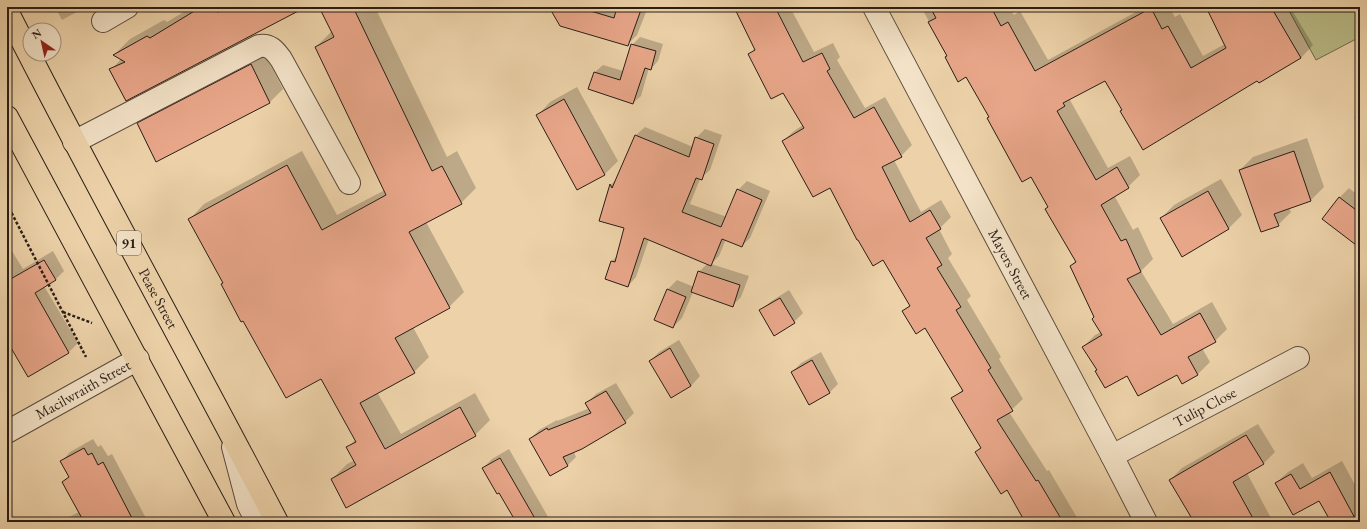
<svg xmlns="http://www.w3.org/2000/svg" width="1367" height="529" font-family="'EB Garamond',serif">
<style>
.green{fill:#b9bb87;stroke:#716c4f}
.shadow{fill:#0003}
.building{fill:#e8a689;stroke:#291e17}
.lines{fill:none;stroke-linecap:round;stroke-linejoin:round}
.minor-casing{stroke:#5a4b3c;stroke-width:24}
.major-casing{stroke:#291e17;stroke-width:24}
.path{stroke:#291e17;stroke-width:2.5;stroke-dasharray:3 2;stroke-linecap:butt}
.minor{stroke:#f3e2c7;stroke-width:22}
.major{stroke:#edd2a9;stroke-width:22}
.labels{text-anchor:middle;stroke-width:3.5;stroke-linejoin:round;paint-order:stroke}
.shield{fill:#f3e2c7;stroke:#66594c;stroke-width:1}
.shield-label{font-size:14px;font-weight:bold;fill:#291e17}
.street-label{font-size:15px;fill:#291e17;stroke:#f3e2c7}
</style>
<rect width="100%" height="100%" fill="#edd2a9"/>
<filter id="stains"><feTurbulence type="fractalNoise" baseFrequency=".005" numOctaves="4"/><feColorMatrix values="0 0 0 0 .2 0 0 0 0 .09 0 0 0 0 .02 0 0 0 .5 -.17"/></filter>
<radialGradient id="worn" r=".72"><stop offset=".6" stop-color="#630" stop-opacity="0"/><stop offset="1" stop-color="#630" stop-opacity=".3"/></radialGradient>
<path class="green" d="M1287 7H1360V37L1316 60Z"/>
<path class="shadow" d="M55 7H86L62 20Z
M192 7H295L111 70 121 59 114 55 130 39 164 20 167 22Z
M320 7H375L447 157 457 151 476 188 461 203 426 222 464 292 449 307 413 327 429 357 414 372 377 392 401 434 475 393 490 420 475 435 332 479 347 464 355 460 348 447 356 439 321 378 222 284 223 282 189 220 204 204 302 151 337 215 385 190 316 47 332 31Z
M550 7H648L637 35 628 44Z
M735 7H796L792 11 814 52 833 43 840 57 837 60 865 108 885 97 912 145 901 156 894 160 921 212 941 200 951 217 939 229 952 254 948 258 971 296 967 300 1001 357 999 359 1023 399 1009 412 1047 471 1049 470 1079 521 1087 517 1089 522H1026L1007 489 976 452 981 447 953 399 963 389 926 327 904 311 910 305 883 258 858 238 830 186 783 141 794 131 803 125 784 91 750 54 755 48Z
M921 7H1009L1014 15 1020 11 1048 60 1145 7H1169L1175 17 1180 14 1203 56 1225 44 1207 7H1290L1313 45 1301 58 1257 79 1121 111 1123 109 1105 79 1074 96 1070 100 1108 168 1130 156 1140 175 1128 187 1114 195 1133 230 1138 227 1153 259 1141 271 1173 324 1212 302 1227 329 1215 341 1202 348 1210 362 1198 374H1128L1098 370 1083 347 1095 335 1101 332 1071 266 1076 260 1031 176 990 117 967 76 948 56Z
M640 37 663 44 658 61 651 69 649 68 641 96 633 103 590 89 595 72 603 65 623 71 632 45Z
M264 52 283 89 270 102 157 160 139 123 152 110Z
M577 87 618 161 605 174 578 188 538 115 550 102Z
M1360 111V127L1354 117Z
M645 127 693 147 696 138 705 129 722 135 710 170 700 179 690 204 727 217 738 190 747 181 770 191 750 238 742 246 726 239 719 256 711 264 749 276 741 297 732 306 693 292 682 318 673 327 655 319 668 289 677 280 694 287 699 272 707 264 649 239 636 277 628 286 606 279 612 261 618 255 625 228 600 220 611 185 617 178 636 135Z
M1307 138 1324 187 1311 200 1289 208 1291 212 1278 225 1240 170 1253 157Z
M1221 179 1242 215 1229 228 1182 255 1161 218 1174 205Z
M1349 188 1360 197V247L1323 219 1340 197Z
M7 243 23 269 53 251 64 271 55 280 44 286 78 343 69 352 29 376 7 339Z
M789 290 803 313 794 322 761 311 770 302Z
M1360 299V310L1356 302Z
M679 340 700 376 691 386 671 397 650 361 659 352Z
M821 352 838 384 829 393 792 372 801 363Z
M616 383 634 413 625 422 574 452 576 457 567 466 530 439 539 430 557 420V421L590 408 587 403 596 394Z
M1258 424 1275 452 1263 464 1247 473 1273 522H1196L1170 480 1182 468Z
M93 439 98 447 101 445 108 456 112 454 148 522H60L79 512 63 482 69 476 61 462 70 452Z
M509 449 551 522H517L499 491 483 468 492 459Z
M1342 461 1360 494V522H1332L1320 499 1276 483 1288 472 1303 463 1312 478Z
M7 510 14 522H7Z"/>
<path class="building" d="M201 7H206L218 12 228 7H306L126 101 109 69 125 62 113 55 147 36 150 38Z
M319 7H353L432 171 442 166 462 204 409 232 450 308 395 338 415 373 360 403 385 449 460 407 476 436 346 508 331 479 356 465 346 447 356 442 321 379 286 398 243 321 241 322 221 284 223 283 188 219 287 165 322 230 386 195 315 47 334 37Z
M549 7H577L614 18 617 7H642L628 46 560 26Z
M734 7H775L803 62 822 53 830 69 827 71 854 118 874 107 902 157 882 167 910 222 930 210 941 229 926 238 942 265 937 268 961 307 956 310 991 368 988 370 1013 411 997 420 1036 481 1038 480 1063 522H1025L1007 490 1001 494 975 452 981 448 951 398 963 391 925 328 916 334 902 311 910 306 883 260 873 266 858 240H857L830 188 813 197 782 141 804 128 783 93 771 99 748 54 755 50Z
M930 7H991L1001 26 1008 22 1035 71 1151 8 1162 29 1168 26 1191 68 1226 48 1206 7H1271L1301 58 1259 83 1257 81 1143 150 1120 111 1122 110 1105 81 1063 103 1065 106 1057 111 1096 180 1117 167 1129 188 1101 205 1121 241 1126 239 1141 272 1127 279 1161 335 1200 313 1216 342 1188 357 1198 375 1182 384 1177 375 1138 396 1127 376 1105 388 1095 371 1097 370 1082 347 1102 335 1092 319 1094 317 1070 266 1076 262 1045 209 1048 207 1031 177 1022 182 987 118 989 117 966 77 958 82 945 57 947 56 928 22 936 18Z
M631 44 656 51 651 70 645 68 633 104 588 89 594 72 620 80Z
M251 64 270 103 156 162 137 123Z
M564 99 605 175 577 190 536 115Z
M635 135 689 157 695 137 714 144 702 180 696 178 682 212 721 227 737 189 762 200 742 247 722 239 711 266 644 238 628 287 605 279 611 261 615 262 624 228 599 221 610 184 612 188Z
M1294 151 1311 201 1274 214 1279 226 1261 232 1239 170Z
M1208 191 1229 229 1182 257 1160 218Z
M1339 197 1360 213V248L1322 219Z
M44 260 56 280 35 293 69 353 28 377 7 341V281Z
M698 271 740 285 733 307 691 292Z
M667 289 686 297 673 328 654 320Z
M780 298 795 323 774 336 759 310Z
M670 348 691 386 671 398 649 361Z
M812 360 830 393 809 405 791 372Z
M606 391 626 423 582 449 563 457 568 466 550 476 529 439 547 428 548 430 591 413 585 403Z
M1246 435 1264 464 1233 482 1255 522H1194L1169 480Z
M84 448 88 455 92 453 98 465 103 462 134 522H84L62 482 69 477 60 461Z
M500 458 537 522H516L499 493 497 494 482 468Z
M1330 472 1357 522H1331L1319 501 1293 515 1275 483 1291 474 1300 489Z"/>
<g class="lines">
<g class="minor-casing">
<g id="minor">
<path id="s1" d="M874 7 1112 456 1146 522"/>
<path d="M103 21 127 7"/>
<path d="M74 142 259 46C270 44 275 51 281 59L349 183"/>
<path id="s2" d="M7 432 138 359"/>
<path d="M233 447 248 504 257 522"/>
<path id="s3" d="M1112 456 1298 358"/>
</g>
</g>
<g class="major-casing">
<g id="major">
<path id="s4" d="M7 11C94 183 188 351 277 522"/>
<path d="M7 117 224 522"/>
</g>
</g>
<path class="path" d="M7 204 86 357
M63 312 92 323"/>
<use href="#minor" class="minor"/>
<use href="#major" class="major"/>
</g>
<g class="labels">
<rect class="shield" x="117" y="231" width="24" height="24" rx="3"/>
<g class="shield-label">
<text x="129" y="248">91</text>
</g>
<g class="street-label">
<text dy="5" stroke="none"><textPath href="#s1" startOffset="291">Mayers Street</textPath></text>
<text dy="5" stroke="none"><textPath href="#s4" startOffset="325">Pease Street</textPath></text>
<text dy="5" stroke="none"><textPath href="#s2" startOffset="87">Macilwraith Street</textPath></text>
<text dy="5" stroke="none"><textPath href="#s3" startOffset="105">Tulip Close</textPath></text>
</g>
</g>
<rect width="1367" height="529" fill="none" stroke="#edd2a9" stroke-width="24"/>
<rect x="8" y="8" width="1351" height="513" fill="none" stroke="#291e17" stroke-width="2"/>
<rect x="12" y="12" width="1343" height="505" fill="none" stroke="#291e17"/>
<g transform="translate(42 42) rotate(326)"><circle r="19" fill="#f3e2c7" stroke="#a29481"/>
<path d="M0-3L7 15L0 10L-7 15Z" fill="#8f2418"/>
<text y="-6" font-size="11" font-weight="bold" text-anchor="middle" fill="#291e17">N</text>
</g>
<rect width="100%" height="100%" filter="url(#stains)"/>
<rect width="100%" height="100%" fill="url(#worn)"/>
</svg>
